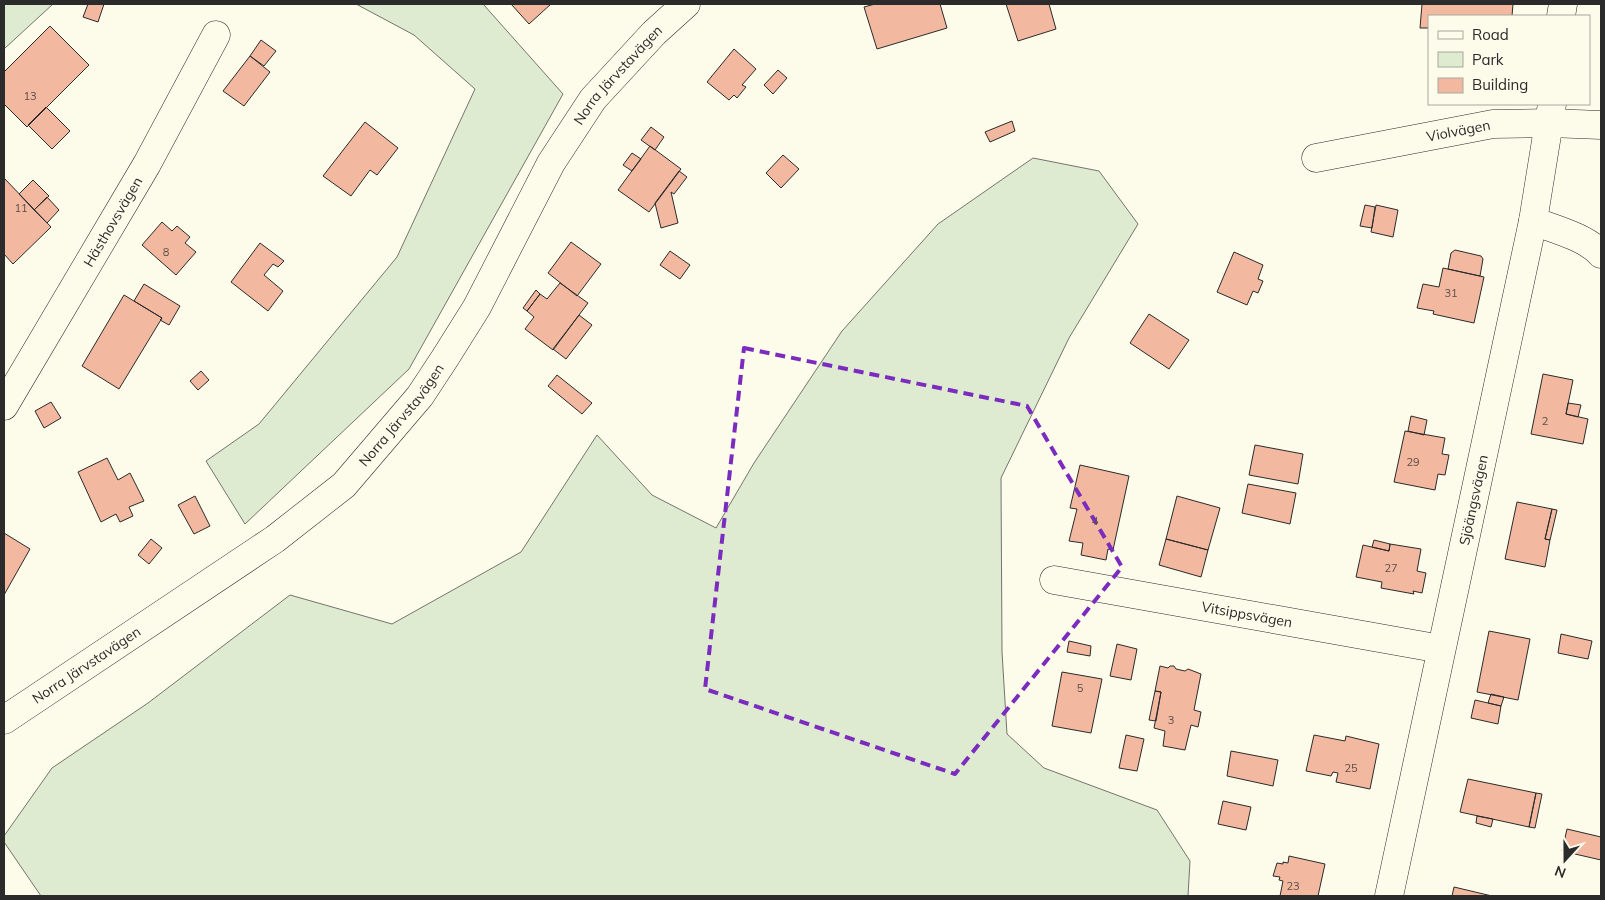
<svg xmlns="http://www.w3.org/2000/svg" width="1605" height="900" font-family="Mulish,sans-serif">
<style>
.green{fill:#deebd1;stroke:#74746e}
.building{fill:#f2b8a0;stroke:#2b2b2b}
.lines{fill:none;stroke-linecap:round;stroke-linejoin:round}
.minor-casing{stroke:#2b2b2b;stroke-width:29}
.minor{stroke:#fdfbea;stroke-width:28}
.marked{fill:none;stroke:#7b2cbf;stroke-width:4;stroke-dasharray:10 6;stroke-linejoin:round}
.labels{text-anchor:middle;stroke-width:4;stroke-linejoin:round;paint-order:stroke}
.number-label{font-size:11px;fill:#5d4e48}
.street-label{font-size:14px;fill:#2b2b2b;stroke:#fdfbea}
</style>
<rect width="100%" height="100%" fill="#fdfbea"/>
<path class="green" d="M4 4H53L4 49Z
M356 4H483L563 94 409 369 245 524 206 461 259 424 397 257 475 89 414 35Z
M1033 158 1099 171 1138 224 1069 338 1001 478 1002 652 1007 734 1044 768 1157 810 1190 861 1188 896H41L4 842V836L52 768 148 703 290 595 392 624 521 552 597 435 652 495 716 528 754 463 842 331 938 224Z"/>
<path class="building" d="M88 4H104L98 22 83 17Z
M511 4H551L529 24Z
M875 4H940L947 28 877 49 864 7Z
M1006 4H1049L1056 29 1018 41Z
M1422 4H1513L1512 16H1429V28H1420Z
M50 26 89 65 27 127 4 104V72Z
M261 40 276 51 264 66 250 56Z
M734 49 756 69 742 85 746 87 737 98 734 95 729 100 707 82Z
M250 56 270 72 244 106 223 91Z
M778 70 787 78 773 94 764 85Z
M46 107 70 131 52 149 28 125Z
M1012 121 1015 131 990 142 985 132Z
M365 122 398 148 377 175 370 170 351 196 323 176Z
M651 127 664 137 655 150 641 140Z
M650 146 681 169 649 212 618 190Z
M632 153 641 159 632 171 623 165Z
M783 155 799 169 781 188 766 173Z
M679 171 687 177 674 194 671 192 678 223 661 228 655 203Z
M4 178 51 227 13 264 4 254Z
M33 180 49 196 34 210 19 194Z
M47 197 59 210 47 223 34 210Z
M1365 205 1375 207 1372 228 1360 226Z
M1376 205 1398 210 1393 237 1371 232Z
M162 222 172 231 177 226 190 237 185 243 196 252 176 275 142 245Z
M571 242 601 264 577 296 548 273Z
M260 243 284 261 278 267 273 264 264 275 283 291 268 311 231 282Z
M1455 250 1481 256 1483 259 1480 276 1448 269 1451 253Z
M670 251 690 265 680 279 660 265Z
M1234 252 1263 265 1258 279 1263 281 1258 293 1253 291 1247 305 1217 292Z
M1443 268 1484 277 1474 323 1433 314 1434 311 1417 308 1423 284 1439 287Z
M560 283 588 303 553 350 525 329 534 317 527 311 540 294 547 299Z
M144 284 180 306 169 325 160 320 162 318 134 301Z
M536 290 540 294 527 311 523 308Z
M124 295 162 318 119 389 82 366Z
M1149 314 1189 340 1169 369 1130 343Z
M579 315 592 325 566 359 553 349Z
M201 371 209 380 198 390 190 381Z
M1543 374 1573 380 1566 414 1588 419 1583 444 1531 434Z
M557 375 592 403 582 414 548 386Z
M51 402 61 418 44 428 35 411Z
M1568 403 1581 405 1578 417 1566 414Z
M1411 416 1427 420 1424 435 1408 431Z
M1405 431 1445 438 1442 454 1449 455 1445 475 1438 474 1435 490 1394 482Z
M1255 445 1303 454 1298 484 1249 475Z
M107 458 118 480 130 473 144 501 129 507 133 516 120 522 116 514 101 522 78 472Z
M1080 465 1129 476 1113 550 1108 549 1106 560 1081 555 1083 543 1069 541 1077 509 1070 508Z
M1248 484 1296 493 1290 524 1242 513Z
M195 496 210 526 194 534 178 505Z
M1177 496 1220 508 1208 550 1166 539Z
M1517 502 1552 509 1545 539 1550 540 1545 567 1505 559Z
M1552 509 1557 510 1550 540 1545 539Z
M4 533 30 549 4 595Z
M151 539 162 548 149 564 138 555Z
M1166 539 1208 550 1201 577 1159 565Z
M1374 540 1390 544 1389 551 1372 547Z
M1390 544 1421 549 1417 571 1426 573 1422 593 1413 591 1414 594 1381 588 1382 582 1356 577 1363 545 1389 551Z
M1489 631 1530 639 1518 700 1477 692Z
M1561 634 1592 641 1588 659 1558 653Z
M1069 641 1091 646 1090 656 1067 652Z
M1117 644 1137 649 1131 680 1110 676Z
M1160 666 1168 668 1170 666H1174L1176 669 1185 671 1188 669 1201 674 1194 710 1201 712 1198 727 1191 725 1185 750 1163 746 1165 731 1154 728 1161 692 1155 691Z
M1062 672 1102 679 1091 733 1052 726Z
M1155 691 1161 692 1156 721 1149 720Z
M1491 694 1504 697 1501 706 1488 703Z
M1475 700 1501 706 1498 724 1471 718Z
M1126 735 1144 739 1137 771 1119 768Z
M1314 735 1345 741 1346 736 1379 744 1370 789 1336 782 1338 773 1333 772 1331 776 1306 771Z
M1231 751 1278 760 1273 786 1227 776Z
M1468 779 1536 793 1529 827 1460 812Z
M1536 793 1542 794 1535 828 1529 827Z
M1223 801 1251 807 1246 830 1218 824Z
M1477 816 1493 819 1491 827 1476 823Z
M1567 829 1601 837V860L1562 851Z
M1289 856 1325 864 1318 896H1280L1283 881 1279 880 1280 877 1273 876 1277 863 1283 864V862L1288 863Z
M1454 887 1492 896H1452Z"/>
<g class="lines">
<g class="minor-casing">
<g id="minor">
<path d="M1561 16 1563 4"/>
<path id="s1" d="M1316 158 1493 124 1550 123 1601 125"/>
<path d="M1533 221C1554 229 1586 237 1601 254"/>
<path id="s2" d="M4 406 147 164 216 35"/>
<path id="s3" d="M1054 580 1441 649"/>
<path id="s4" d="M4 720 275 539 344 485 420 396 445 358 477 307 551 163 593 99 654 33 686 4"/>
<path id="s5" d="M1389 896 1533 221 1552 104"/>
</g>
</g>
<use href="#minor" class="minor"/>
</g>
<path class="marked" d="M744 348 1027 406 1122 567 955 774 705 689Z"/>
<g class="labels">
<g class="number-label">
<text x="30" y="100">13</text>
<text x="21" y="212">11</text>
<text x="166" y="256">8</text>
<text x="1451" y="297">31</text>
<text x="1545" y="425">2</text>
<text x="1413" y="466">29</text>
<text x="1095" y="525">4</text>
<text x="1391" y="572">27</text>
<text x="1080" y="692">5</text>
<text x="1171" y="724">3</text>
<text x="1351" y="772">25</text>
<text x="1293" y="890">23</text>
</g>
<g class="street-label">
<text dy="5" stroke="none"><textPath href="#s4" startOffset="909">Norra Järvstavägen</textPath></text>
<text dy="5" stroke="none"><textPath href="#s1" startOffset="145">Violvägen</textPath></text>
<text dy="5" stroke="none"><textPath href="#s2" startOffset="214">Hästhovsvägen</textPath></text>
<text dy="5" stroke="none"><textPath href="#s4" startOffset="504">Norra Järvstavägen</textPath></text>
<text dy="5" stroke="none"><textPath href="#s5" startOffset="405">Sjöängsvägen</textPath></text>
<text dy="5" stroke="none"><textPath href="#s3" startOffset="196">Vitsippsvägen</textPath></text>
<text dy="5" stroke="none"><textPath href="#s4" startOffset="99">Norra Järvstavägen</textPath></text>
</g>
</g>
<rect width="1605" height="900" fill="none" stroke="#2b2b2b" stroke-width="10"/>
<rect x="1428" y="15" width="162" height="90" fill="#fdfbea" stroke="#a9a89e"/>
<rect x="1438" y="31" width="25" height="8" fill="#fdfbea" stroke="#a9a89e"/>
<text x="1472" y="40" font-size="15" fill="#2b2b2b">Road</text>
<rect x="1438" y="52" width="25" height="15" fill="#deebd1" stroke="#a9a89e"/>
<text x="1472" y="65" font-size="15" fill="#2b2b2b">Park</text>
<rect x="1438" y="78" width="25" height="15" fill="#f2b8a0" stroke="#a9a89e"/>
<text x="1472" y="90" font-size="15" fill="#2b2b2b">Building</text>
<g transform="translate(1565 860) rotate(201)" stroke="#fdfbea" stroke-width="4" paint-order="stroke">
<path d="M0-4L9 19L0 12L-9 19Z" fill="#2b2b2b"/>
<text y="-8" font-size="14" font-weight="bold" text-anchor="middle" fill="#2b2b2b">N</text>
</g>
</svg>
